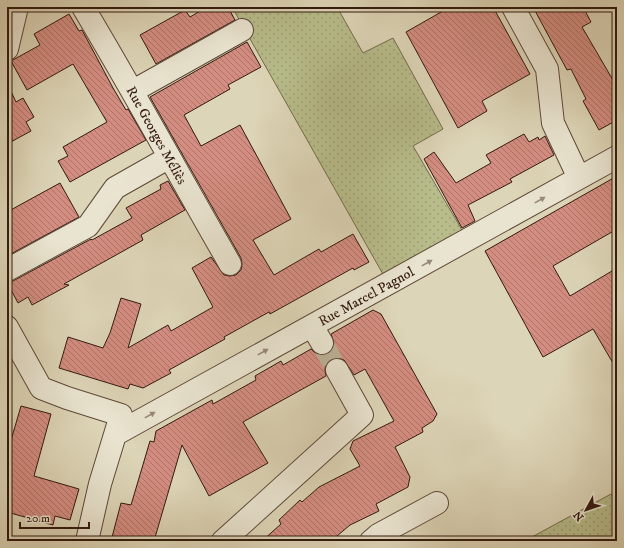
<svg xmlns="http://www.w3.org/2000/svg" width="624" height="548" font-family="'IM FELL DW Pica',serif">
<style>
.grass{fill:url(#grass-dots);stroke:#756a4c}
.building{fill:url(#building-back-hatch);stroke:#33190f}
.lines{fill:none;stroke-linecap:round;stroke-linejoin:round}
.minor-tunnel{stroke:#bbaf95;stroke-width:22;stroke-dasharray:22 11;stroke-linecap:butt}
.minor-casing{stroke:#5e4839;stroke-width:24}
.minor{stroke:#e9e4d0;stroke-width:22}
.oneway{fill:#978979}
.labels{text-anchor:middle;stroke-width:3.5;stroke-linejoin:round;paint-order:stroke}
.street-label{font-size:14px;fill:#33190f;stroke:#e9e4d0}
</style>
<defs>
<pattern id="grass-dots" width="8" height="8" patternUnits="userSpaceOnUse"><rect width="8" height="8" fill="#b7bc8a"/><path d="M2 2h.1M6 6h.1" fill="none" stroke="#9ea176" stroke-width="1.8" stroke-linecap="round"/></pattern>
<pattern id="building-back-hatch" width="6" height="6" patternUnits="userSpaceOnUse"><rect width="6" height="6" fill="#d48d81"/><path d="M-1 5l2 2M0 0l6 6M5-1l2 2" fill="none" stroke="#ad7268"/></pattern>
</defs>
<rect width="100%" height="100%" fill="#ddd5b7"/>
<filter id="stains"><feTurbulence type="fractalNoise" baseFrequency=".005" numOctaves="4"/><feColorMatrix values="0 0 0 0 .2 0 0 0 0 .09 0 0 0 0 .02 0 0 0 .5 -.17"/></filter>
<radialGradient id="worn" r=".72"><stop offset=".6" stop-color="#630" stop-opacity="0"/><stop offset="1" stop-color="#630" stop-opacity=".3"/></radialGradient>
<path class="grass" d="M232 7H337L363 53 393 38 443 129 413 146 462 230 384 276Z
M611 494 617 503V541H534L532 537Z"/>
<path class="building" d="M207 7H228L235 20 156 64 140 35 185 10 190 17Z
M450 7H493L530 74 482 101 487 111 458 128 406 32Z
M533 7H583L591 22 582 27 617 87V120L599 130 583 101 586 99 571 69 567 70Z
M69 14 79 31 82 30 113 88 126 110 128 109 146 140 70 182 58 161 68 156 63 147 107 122 73 64 27 90 11 61 40 45 34 34Z
M247 42 261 67 228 85 230 89 184 115 201 146 240 125 291 219 253 240 274 275 319 249 321 252 353 234 369 262 354 270 353 268 270 314 269 312 224 337 225 339 169 370 171 373 143 388 130 384 128 389 59 368 68 337 103 348 110 333 121 298 141 304 128 348 168 325 171 331 213 307 192 268 211 257 224 275 230 276 236 275 241 270 242 264 241 258 150 97Z
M7 83 16 102 23 98 34 117 26 122 31 131 7 144Z
M524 134 529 142 538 137 539 140 545 136 554 155 510 179 512 182 468 205 475 221 462 228 424 159 434 152 456 183 491 163 486 155Z
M617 176V229L553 266 570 296 617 268V370L593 329 543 357 485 251Z
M168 181 185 210 141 235 143 240 64 284 69 285 32 305 28 297 18 303 7 282 13 281 91 239 92 240 132 218 126 208 161 189 160 185Z
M60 183 79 217 7 256V212Z
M373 310 381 314 437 414 433 421 422 428 423 432 395 447 410 477 408 487 376 504 379 511 350 525 331 541H262L281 524 279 520 300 500 302 502 319 487 360 466 350 449 353 441 394 421 365 369 354 375 344 360 337 358 331 359 326 364 325 370 326 376 243 422 268 463 209 496 182 445 154 541H111L121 503 131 505 150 441 154 442 156 431 212 400 213 404 256 380 255 376 281 361 283 365 311 349 316 354 322 355 328 354 333 349 334 343 331 334Z
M21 406 51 414 34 476 79 489 70 520 55 516 53 525 7 512V454Z"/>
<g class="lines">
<path class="minor-tunnel" d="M322 343 337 370"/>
<g class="minor-casing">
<path id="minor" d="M83 7C134 92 181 179 230 264
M513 7 547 69 553 123 579 178
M7 49 17 7
M133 91 242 30
M7 270 88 226 115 188 168 158
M312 326 322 343
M7 327 41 388 67 398 121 415 100 484 87 541
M116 434 617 157
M223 541 362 415 337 370
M371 541 378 535 437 503"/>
</g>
<use href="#minor" class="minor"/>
</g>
<defs><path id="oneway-solid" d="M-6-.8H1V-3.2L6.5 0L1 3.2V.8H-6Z"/></defs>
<g class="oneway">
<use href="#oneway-solid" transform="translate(540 200) rotate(-29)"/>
<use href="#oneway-solid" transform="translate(427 263) rotate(-29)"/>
<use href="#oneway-solid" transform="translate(263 352) rotate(-29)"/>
<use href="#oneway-solid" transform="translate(150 415) rotate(-29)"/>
</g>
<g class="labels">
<g class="street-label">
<text transform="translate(157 135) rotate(61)" y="5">Rue Georges Méliès</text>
<text transform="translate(366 296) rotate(-29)" y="5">Rue Marcel Pagnol</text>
</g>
</g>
<rect width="624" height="548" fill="none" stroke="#ddd5b7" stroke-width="24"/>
<rect x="8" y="8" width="608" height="532" fill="none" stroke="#33190f" stroke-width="2"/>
<rect x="12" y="12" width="600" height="524" fill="none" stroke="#33190f"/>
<g transform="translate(586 510) rotate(230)" stroke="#e9e4d0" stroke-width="3" paint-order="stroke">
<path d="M0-3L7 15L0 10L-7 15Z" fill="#33190f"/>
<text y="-6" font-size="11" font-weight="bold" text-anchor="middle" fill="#33190f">N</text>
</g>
<path d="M20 522v6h69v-6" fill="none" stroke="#33190f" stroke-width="2"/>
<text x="26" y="522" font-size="12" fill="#33190f" stroke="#e9e4d0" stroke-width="3" paint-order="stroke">20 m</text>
<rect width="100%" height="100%" filter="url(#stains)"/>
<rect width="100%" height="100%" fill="url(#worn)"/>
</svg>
